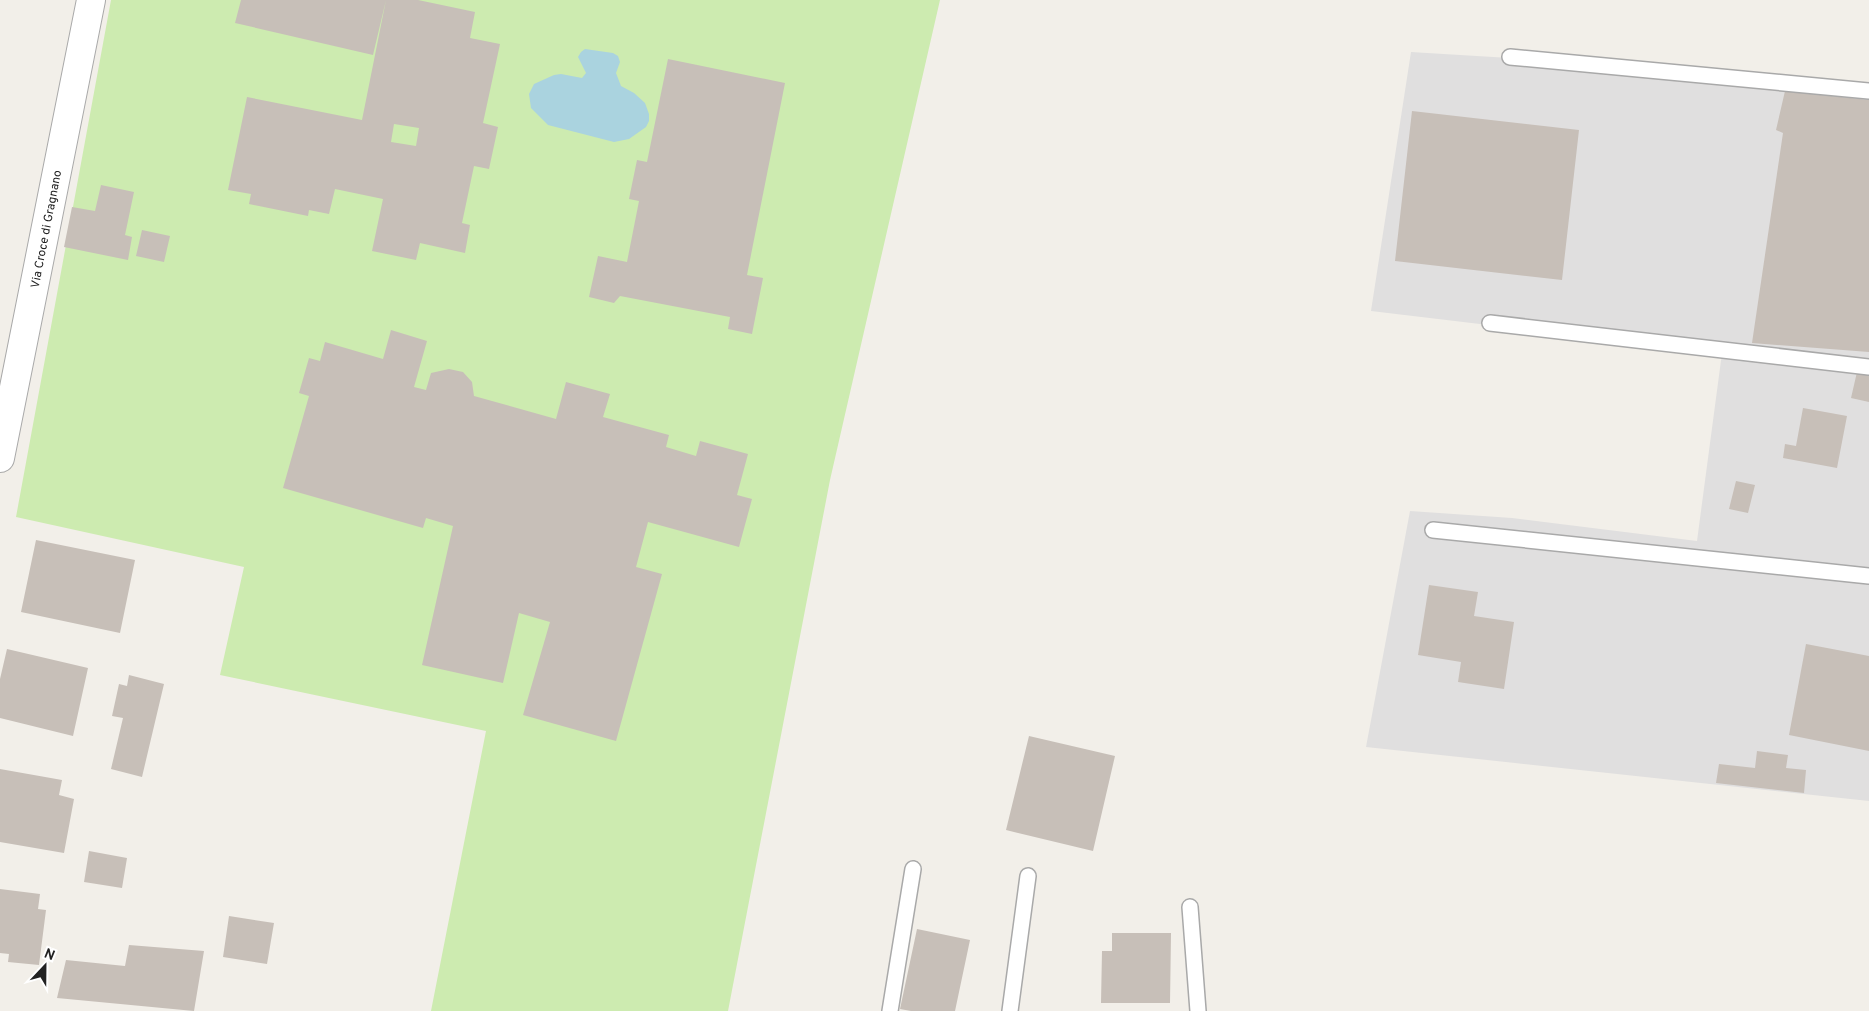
<svg xmlns="http://www.w3.org/2000/svg" width="1869" height="1011" font-family="Overpass,sans-serif">
<style>
.residential{fill:#e0dfdf}
.grass{fill:#cdebb0}
.water{fill:#aad3df}
.building{fill:#c7bfb8;fill-rule:evenodd}
.lines{fill:none;stroke-linecap:round;stroke-linejoin:round}
.service-casing{stroke:#a9a9a9;stroke-width:18}
.minor-casing{stroke:#a9a9a9;stroke-width:30}
.service{stroke:#fff;stroke-width:15}
.minor{stroke:#fff;stroke-width:28}
.labels{text-anchor:middle;stroke-width:4;stroke-linejoin:round;paint-order:stroke}
.street-label{font-size:12px;fill:#222;stroke:#fff}
</style>
<rect width="100%" height="100%" fill="#f2efe9"/>
<path class="residential" d="M1411 52 1726 71 1869 85V801L1366 747 1410 511 1512 518 1697 541 1722 353 1371 311Z"/>
<path class="grass" d="M111 0H940L830 480 728 1011H431L486 731 220 675 244 567 16 517Z"/>
<path class="water" d="M585 49 613 53 618 56 620 62 616 73 621 86 634 93 645 103 649 114V121L646 127 629 139 614 142 548 125 531 108 529 94 534 84 554 75 561 74 582 78 586 73 578 57 581 52Z"/>
<path class="building" d="M241 0H386L373 55 235 23Z
M386 0H418L475 12 470 38 500 44 483 123 498 127 489 169 474 166 462 223 470 225 465 253 420 243 416 260 372 251 383 199 335 189 329 214 309 210 308 216 249 204 251 194 228 190 247 97 362 120ZM394 124 419 128 416 146 391 142Z
M668 59 785 83 747 275 763 278 752 334 728 329 730 317 620 296 614 303 589 297 598 256 627 262 639 201 629 199 637 160 647 162Z
M1785 91 1869 100V352L1752 343 1783 133 1776 130Z
M1412 111 1579 130 1562 280 1395 261Z
M101 185 134 192 125 235 132 237 128 260 64 247 72 207 95 211Z
M142 230 170 236 164 262 136 256Z
M391 330 427 341 414 387 426 390 431 373 449 369 463 372 472 382 474 396 556 419 566 382 610 394 603 417 669 435 666 447 696 456 700 441 748 454 737 495 752 499 739 547 648 522 636 567 662 574 616 741 523 715 550 622 519 613 503 683 422 665 453 526 426 518 423 528 283 488 309 396 299 393 309 358 320 361 325 342 383 359Z
M1857 372 1869 373V402L1851 398Z
M1803 408 1847 416 1837 468 1783 458 1785 444 1796 446Z
M1736 481 1755 485 1748 513 1729 509Z
M36 540 135 560 120 633 21 612Z
M1429 585 1478 592 1474 616 1514 622 1504 689 1458 682 1461 662 1418 655Z
M1806 644 1869 656V751L1789 735Z
M7 649 88 668 73 736 0 718V679Z
M129 675 164 684 142 777 111 769 123 718 112 716 119 684 127 686Z
M1029 736 1115 756 1093 851 1006 830Z
M1757 751 1788 755 1786 768 1806 770 1804 793 1716 783 1719 764 1755 768Z
M0 769 62 780 59 795 74 799 64 853 0 842Z
M89 851 127 858 122 888 84 882Z
M0 889 40 894 38 909 46 910 39 965 8 962 9 954 0 953Z
M229 916 274 923 267 964 223 957Z
M917 929 970 940 955 1011H911L900 1009Z
M1112 933H1171L1170 1003H1101L1102 951H1112Z
M129 945 204 951 194 1011 57 998 66 960 125 966Z"/>
<g class="lines">
<g class="service-casing">
<path id="service" d="M1510 57 1869 91
M1490 323 1869 367
M1433 530 1869 576
M1190 907 1198 1011
M890 1011 913 869
M1010 1011 1028 876"/>
</g>
<g class="minor-casing">
<path id="minor" d="M0 458 91 0"/>
</g>
<use href="#service" class="service"/>
<use href="#minor" class="minor"/>
</g>
<g class="labels">
<g class="street-label">
<text transform="translate(46 229) rotate(-79)" y="4">Via Croce di Gragnano</text>
</g>
</g>
<g transform="translate(45 966) rotate(22)" stroke="#ffffff" stroke-width="4" paint-order="stroke">
<path d="M0-4L9 19L0 12L-9 19Z" fill="#222222"/>
<text y="-8" font-size="14" font-weight="bold" text-anchor="middle" fill="#222222">N</text>
</g>
</svg>
